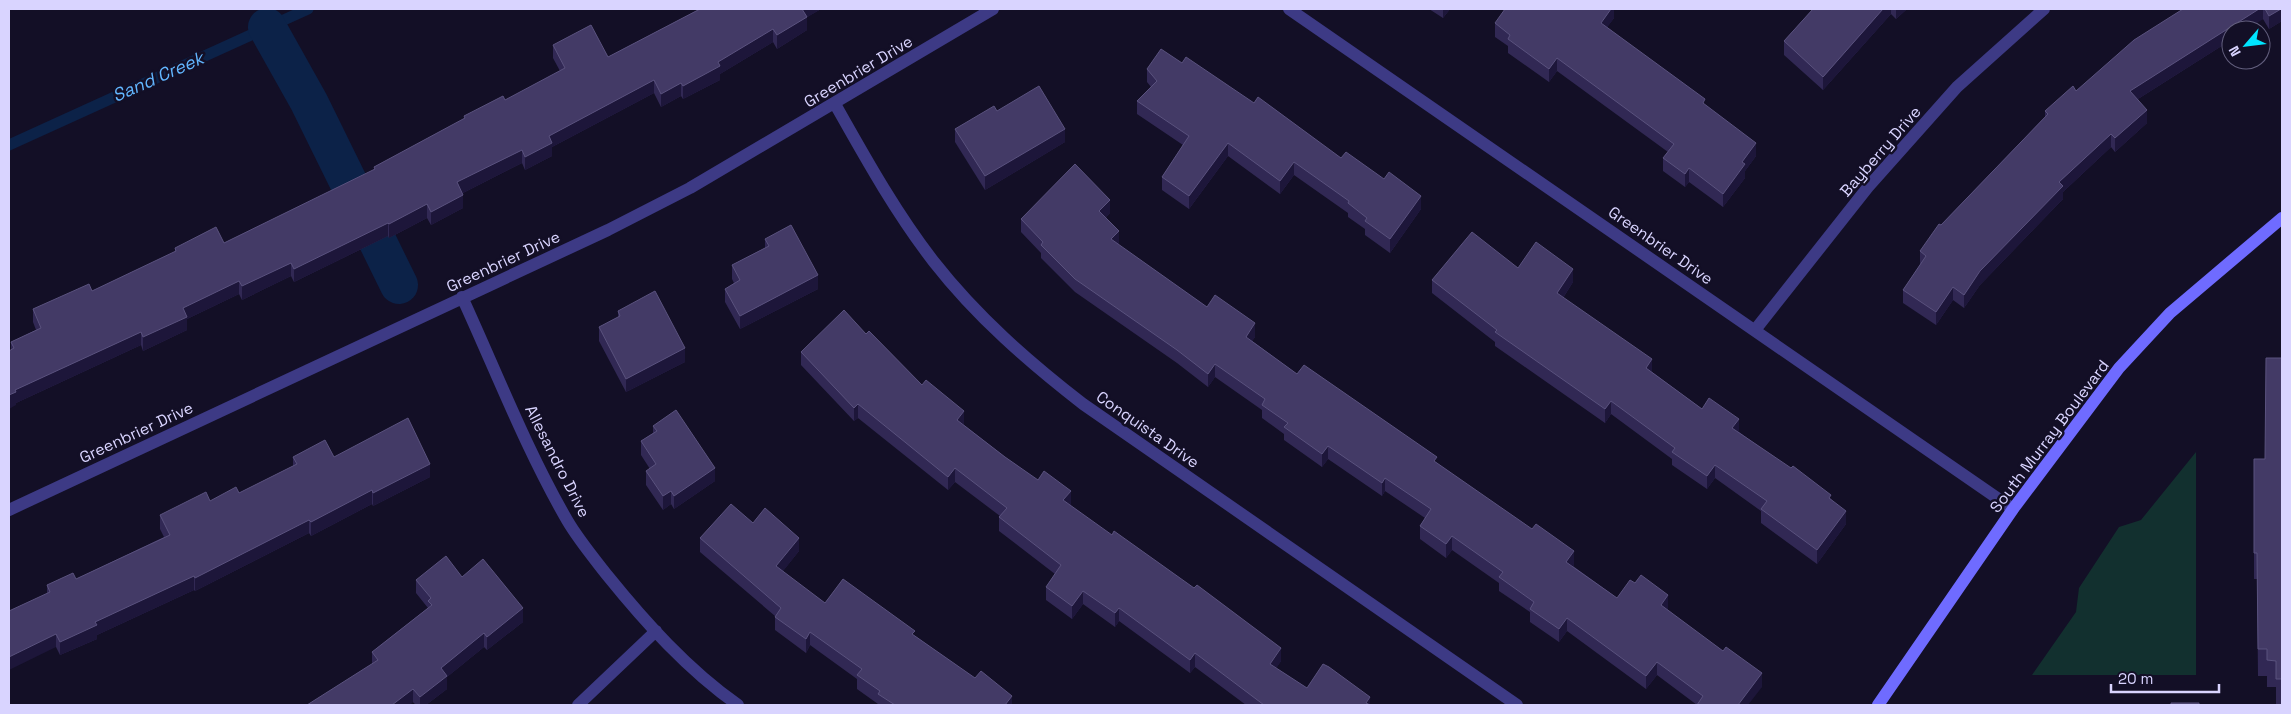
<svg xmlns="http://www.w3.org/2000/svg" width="2291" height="714" font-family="'Space Grotesk',sans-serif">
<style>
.green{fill:#12302f}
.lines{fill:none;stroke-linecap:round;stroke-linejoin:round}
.stream{stroke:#0c2248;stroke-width:11}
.canal{stroke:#0c2248;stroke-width:38}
.street{stroke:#3d3a85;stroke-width:12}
.secondary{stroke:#6f6bff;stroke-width:12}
.wall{fill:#312854}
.shaded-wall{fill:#1d163a}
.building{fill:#433a66;stroke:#5a527e}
.labels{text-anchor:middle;stroke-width:5;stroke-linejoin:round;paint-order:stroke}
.street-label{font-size:16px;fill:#d9d4ff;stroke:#130f26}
.water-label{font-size:18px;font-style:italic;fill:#62b6ff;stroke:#130f26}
</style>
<rect width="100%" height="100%" fill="#130f26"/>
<path class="green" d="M2196 452V675H2032L2076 612 2079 588 2119 527 2141 520Z"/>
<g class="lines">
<path class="stream" d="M9 145 308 9"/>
<path class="canal" d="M267 27 309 102 399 285"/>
<path class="street" d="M1289 9 2013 509
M835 104C866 159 896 213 934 262 977 317 1029 362 1083 404L1517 705
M462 297C496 371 526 449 567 520 578 539 593 557 607 575 645 622 688 670 738 705
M1755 330 1868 187 1957 87 2044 9
M9 510 608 230 690 188 993 9
M578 705 656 631"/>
<path class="secondary" d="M1878 705 2013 509 2119 368 2170 313 2282 218"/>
</g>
<path class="wall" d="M700 9H821L807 17V30L777 49 773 42 720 74V80L683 99 681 96 661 107 654 93 552 147V156L525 170 522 163 463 193V208L431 225 427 218 389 238 388 236 294 282 291 276 242 300 239 294 187 319V330L143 351 141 345 16 403V405L11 350V342L36 330 33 322V309L92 291 175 252V248L224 243 374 170V167L464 119V116L505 100 560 71 553 58V45L608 57Z
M1429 9H1450L1443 18Z
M1614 9V18L1607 27 1705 105 1756 156 1745 171V178L1723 207 1689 182 1685 187 1663 171V158L1668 152 1557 71 1549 82 1508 53V46L1495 37V23Z
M1813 9H1907L1896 19 1891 14 1823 90 1784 55V41Z
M2183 9H2282V21L2269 29 2263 19 2231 30V40L2138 99 2147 123 2115 152 2111 147 2063 192V199L1980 285 1964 308 1953 300 1936 325 1903 303V290L1920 265V251L1941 225 2045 117V111L2076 91Z
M1182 63 1254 103 1421 209 1390 253 1365 235V229L1348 217V213L1294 175 1280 194 1228 156 1189 209 1162 190V177L1183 145 1137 114V101L1151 87 1147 82V69Z
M997 111 1065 142 985 190 955 142V129Z
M1110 213 1106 217 1119 244 1118 245 1207 307 1255 337 1252 341 1297 374 1437 463 1574 565 1573 566 1617 598 1668 608 1667 609 1762 687 1697 705 1657 675 1646 689 1567 631 1559 642 1530 622V612L1499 591V583L1452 550 1446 558 1420 539V526L1425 518 1385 491 1382 496 1328 459 1322 467 1284 440V434L1262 418V410L1215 377 1208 387 1177 363 1075 292 1041 258V253L1021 232V219Z
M765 239 818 289 740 329 725 302V289L734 283 732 279V265L765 248Z
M1518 268 1573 282 1563 298 1652 372 1702 409 1739 432 1831 499 1846 524 1817 564 1761 523V511L1715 478 1707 489 1672 465V459L1611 414 1605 423 1495 346V342L1432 293V280Z
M618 311 685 362 626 392 599 341V327L618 318Z
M866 334 964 425 1005 457 1071 504 1070 505 1281 661 1276 668 1307 688 1370 705H1246L1195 667 1190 673 1119 621 1115 627 1083 604 1072 619 1046 600V587L1055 574 999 531V517L1000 516 955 482 948 490 858 418 854 421 801 365V352Z
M2282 358V705H2276V687H2267V676H2258L2257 579H2254V459H2265Z
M653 426 715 481 674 509 671 504 663 510 646 485V471L650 469 641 455V441L653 433Z
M293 457H334L430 477 373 506 372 504 311 536 309 533 195 591 194 590 97 635V639L60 655 56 647 47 593V585L76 579 164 537 160 529V515L239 493 293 466Z
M753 523 799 551 782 572 825 603 915 636 1012 705H878V704L857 689V679L810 645 806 653 775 630V616L700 552V538Z
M462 577 523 622 487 650 484 647 447 677V689L426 705H416L372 664V652L428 608 416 593V580Z"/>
<path class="shaded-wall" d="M801 9H821L801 21Z
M1443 9H1450L1443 18Z
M1611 9H1614V18L1601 36V23Z
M1883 9H1891V14L1823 90V77Z
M1896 9H1907L1896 19Z
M2259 9H2263V19L2247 30H2231V40L2130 104V91Z
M2281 9H2282V21L2269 29V16Z
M807 17V30L777 49V35Z
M773 29V42L720 74V80L683 99V86L718 62Z
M1557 58V71L1549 82V69Z
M654 80V93L552 147V156L525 170V157L549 136Z
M681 83V96L661 107V94Z
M2147 110V123L2115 152V138Z
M1065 129V142L985 190V176Z
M2111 134V147L2063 192V199L1980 285 1964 308V295L1980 271 2059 182Z
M1228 143V156L1189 209V196Z
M1756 143V156L1745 171V178L1723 207V194L1742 162Z
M522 150V163L457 196V182Z
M1294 162V175L1280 194V181Z
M1689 168V182L1685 187V174Z
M463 195V208L431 225V212Z
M1421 196V209L1390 253V239Z
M1110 200V213L1099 224V211Z
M427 204V218L389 238V224Z
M388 223V236L294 282V269Z
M1119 231V244L1111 252V239Z
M291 263V276L242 300V286Z
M1573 269V282L1557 307V293Z
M818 275V289L740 329V316Z
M239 281V294L187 319V330L143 351V337L183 308Z
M1953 287V300L1936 325V312Z
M1255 323V337L1246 350V337Z
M141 332V345L16 403V405L9 409V395L15 390Z
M685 348V362L626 392V379Z
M1652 359V373L1646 368Z
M1215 364V377L1208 387V374Z
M1611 401V414L1605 423V409Z
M858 404V418L854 421V408Z
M964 411V424L957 433V420Z
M1739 419V433L1732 428Z
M1328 446V459L1322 467V454Z
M430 464V477L373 506V493Z
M1715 465V478L1707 489V476Z
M715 468V481L674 509V496Z
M955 468V482L948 490V477Z
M1385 478V491L1382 496V483Z
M372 490V504L311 536V522Z
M671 491V504L663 510V496Z
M1071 491V504L1063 514V500Z
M1846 511V524L1817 564V550Z
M309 520V533L195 591V578Z
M1452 536V550L1446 558V544Z
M799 538V551L776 580V566Z
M1574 551V565L1566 575V562Z
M194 576V590L97 635V639L60 655V642L95 622Z
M1083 591V604L1072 619V606Z
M1668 595V608L1661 618V605Z
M523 608V622L487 650V637Z
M1119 608V621L1115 627V613Z
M1567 618V631L1559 642V629Z
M810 632V645L806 653V639Z
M484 633V647L447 677V689L426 705H420V697L441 668Z
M56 634V647L9 670V657Z
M1281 648V661L1270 678V664Z
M1195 653V667L1190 673V660Z
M1657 662V675L1646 689V676Z
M1762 673V687L1748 705H1738Z
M413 689V702L410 705H392Z
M1012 696V705H1005Z
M1370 697V705L1366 703Z"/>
<path class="building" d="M700 9H802L807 17 777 35 773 29 718 62 720 66 683 86 681 83 661 94 654 80 549 136 552 143 525 157 522 150 457 182 463 195 431 212 427 204 389 224 388 223 294 269 291 263 242 286 239 281 183 308 187 317 143 337 141 332 15 390 16 392 9 395V351L14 348 11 342 41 328 33 309 89 284 92 291 176 251 175 248 216 227 224 243 375 169 374 167 465 118 464 116 503 96 505 100 565 68 553 45 591 25 608 57Z
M1505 9H1611L1601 23 1705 99 1703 103 1756 143 1742 162 1745 164 1723 194 1689 168 1685 174 1663 158 1674 144 1557 58 1549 69 1508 39 1510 35 1495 23Z
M1813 9H1883L1823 77 1784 41Z
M2183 9H2259L2130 91 2147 110 2115 138 2111 134 2059 182 2063 186 1980 271 1964 295 1953 287 1936 312 1903 290 1926 256 1920 251 1939 224 1941 225 2048 114 2045 111 2073 86 2076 91 2134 40Z
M2265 9H2281L2269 16Z
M1161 49 1182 63 1186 57 1254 103 1258 97 1341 158 1346 152 1384 179 1389 172 1421 196 1390 239 1365 221 1367 218 1348 203 1349 201 1294 162 1280 181 1228 143 1189 196 1162 177 1189 136 1137 101 1157 81 1147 69Z
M1039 86 1065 129 985 176 955 129 994 106 997 111Z
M1075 164 1110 200 1099 211 1119 231 1111 239 1207 307 1215 295 1255 323 1246 337 1297 374 1304 365 1437 457 1434 461 1532 529 1536 524 1574 551 1566 562 1617 598 1630 580 1635 583 1641 575 1668 595 1661 605 1723 651 1726 647 1762 673 1738 705H1697L1703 696 1657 662 1646 676 1567 618 1559 629 1530 609 1534 602 1499 577 1503 572 1452 536 1446 544 1420 526 1431 509 1385 478 1382 483 1328 446 1322 454 1284 427 1288 423 1262 405 1265 399 1215 364 1208 374 1177 350 1075 279 1041 245 1043 242 1021 219Z
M791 225 818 275 740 316 725 289 740 280 732 265 769 246 765 239Z
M1472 232 1518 268 1536 242 1573 269 1557 293 1652 359 1646 368 1702 409 1709 398 1739 419 1732 428 1791 468 1793 466 1831 495 1829 498 1846 511 1817 550 1761 509 1767 501 1715 465 1707 476 1672 452 1675 448 1611 401 1605 409 1495 332 1497 330 1432 280Z
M655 291 685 348 626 379 599 327 620 316 618 311Z
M844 310 866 334 869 331 922 385 926 380 964 411 957 420 1005 457 1038 480 1044 471 1071 491 1063 500 1112 535 1114 531 1194 588 1197 585 1281 648 1270 664 1307 688 1323 664 1329 667 1370 697 1366 703 1370 705H1264L1195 653 1190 660 1119 608 1115 613 1083 591 1072 606 1046 587 1061 565 999 517 1007 508 955 468 948 477 858 404 854 408 801 352Z
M2266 358H2282V679H2276V661L2267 660V649H2258L2257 553H2254V459H2265Z
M676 410 715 468 674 496 671 491 663 496 646 471 656 464 641 441 657 431 653 426Z
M408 418 430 464 373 493 372 490 311 522 309 520 195 578 194 576 95 622 97 625 60 642 56 634 9 657V611L50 592 47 585 73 573 76 579 170 535 160 515 206 492 210 501 236 487 239 493 297 464 293 457 325 440 334 457Z
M731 504 753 523 765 508 799 538 776 566 825 603 843 579 915 631 912 634 975 678 981 671 1012 696 1005 705H895L878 694 880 691 857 675 862 669 810 632 806 639 775 617 781 608 700 538Z
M446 556 462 577 483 559 523 608 487 637 484 633 441 668 447 676 420 697 413 689 392 705H307L378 660 372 652 432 605 428 601 431 598 416 580Z
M2171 703H2199V705H2171Z"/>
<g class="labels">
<g class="street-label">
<text transform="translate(858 71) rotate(-31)" y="6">Greenbrier Drive</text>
<text transform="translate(1880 151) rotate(-49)" y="6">Bayberry Drive</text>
<text transform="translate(1661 245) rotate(35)" y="6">Greenbrier Drive</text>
<text transform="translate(503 261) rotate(-25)" y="6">Greenbrier Drive</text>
<text transform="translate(1148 429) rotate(35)" y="6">Conquista Drive</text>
<text transform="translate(136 432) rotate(-25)" y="6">Greenbrier Drive</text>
<text transform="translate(2049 436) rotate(-53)" y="6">South Murray Boulevard</text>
<text transform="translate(558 461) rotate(63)" y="6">Allesandro Drive</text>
</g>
<g class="water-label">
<text transform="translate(158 77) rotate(-24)" y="6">Sand Creek</text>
</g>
</g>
<rect width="2291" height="714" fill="none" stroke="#d9d4ff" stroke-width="20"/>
<g transform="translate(2246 45) rotate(242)"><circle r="24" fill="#130f26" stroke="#625e7d"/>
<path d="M0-4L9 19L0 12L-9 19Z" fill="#00e5ff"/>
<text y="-8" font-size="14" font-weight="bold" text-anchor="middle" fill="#d9d4ff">N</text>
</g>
<path d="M2111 684v8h108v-8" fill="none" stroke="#d9d4ff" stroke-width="2.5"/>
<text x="2118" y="684" font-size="15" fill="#d9d4ff" stroke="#130f26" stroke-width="4" paint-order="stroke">20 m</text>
</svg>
